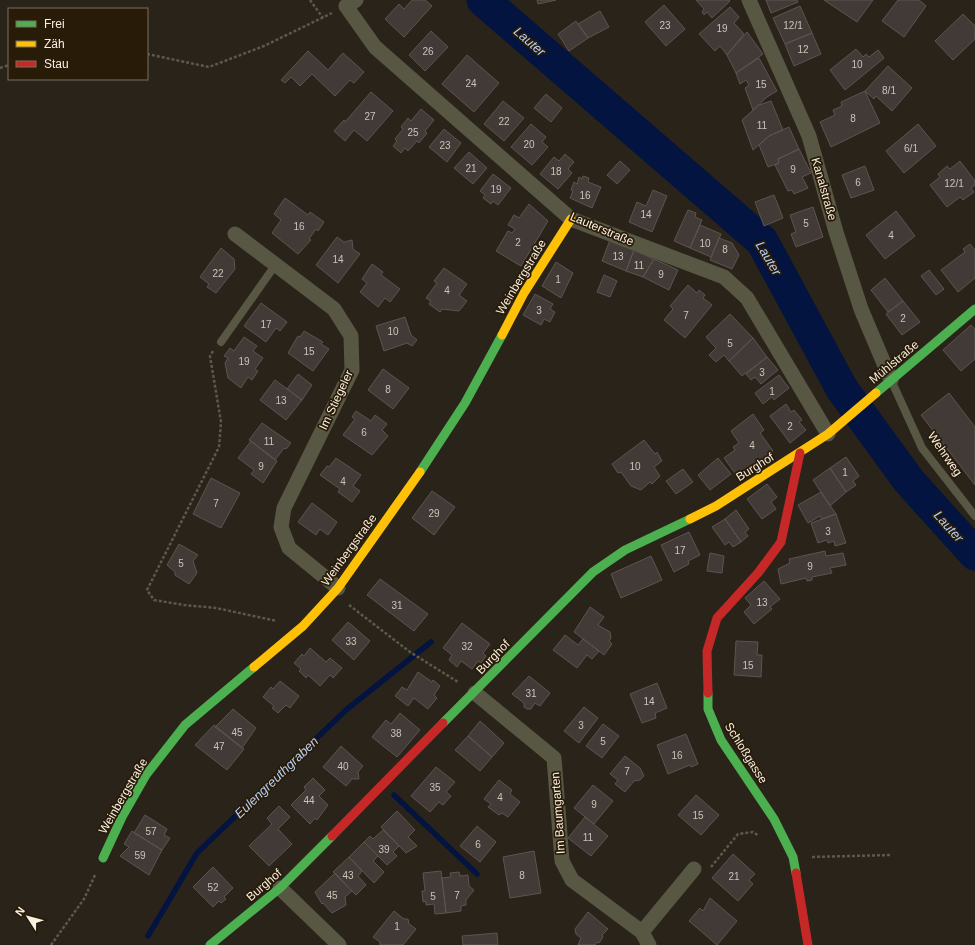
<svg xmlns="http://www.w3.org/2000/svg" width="975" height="945" font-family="Helvetica,sans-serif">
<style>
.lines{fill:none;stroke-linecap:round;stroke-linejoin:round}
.stream{stroke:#041440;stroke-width:5.5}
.river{stroke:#041440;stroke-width:33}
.building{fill:#423a37;stroke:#5d5452}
.path{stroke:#5a594c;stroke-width:2.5;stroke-dasharray:3 2;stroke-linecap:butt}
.lane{stroke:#575744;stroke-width:8}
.street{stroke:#575744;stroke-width:15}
.fast{stroke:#4caf50;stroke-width:9}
.slow{stroke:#ffc107;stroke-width:9}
.jam{stroke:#c62828;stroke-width:9}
.labels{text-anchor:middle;stroke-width:3.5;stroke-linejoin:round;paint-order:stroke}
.number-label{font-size:10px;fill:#cbc2b8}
.street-label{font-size:12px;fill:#f9efe3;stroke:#281b07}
.water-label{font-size:13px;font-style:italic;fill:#b6cff6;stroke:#281b07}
</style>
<rect width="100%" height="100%" fill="#2a2319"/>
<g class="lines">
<path class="stream" d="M394 795 477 874
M148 936 197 853 346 710 431 642"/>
<path class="river" d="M483 0 762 241 842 389 909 481 975 554"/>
</g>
<path class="building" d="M412 0H425L432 6 404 37 385 19 399 4 404 9Z
M537 0H556L538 4Z
M696 0H729L730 1 712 18 707 12 704 15 702 12 704 9Z
M766 0H797L798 2 771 13Z
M824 0H873L857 22Z
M898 0H919L926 6 904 37 882 21Z
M664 5 685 29 666 46 645 22Z
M800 6 812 33 785 44 773 18Z
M730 7 739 17 734 23 744 34 727 55 720 46 715 51 699 34Z
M600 11 609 27 588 38 578 24Z
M963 14 975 26V39L953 60 935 41Z
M576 21 588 38 569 51 558 34Z
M431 31 448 47 425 71 409 55Z
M747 32 763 54 736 73 727 55Z
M812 33 821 54 794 66 785 44Z
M856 49 863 57 866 54 869 57 878 50 884 58 845 90 830 70Z
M308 51 328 70 343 53 364 72 354 83 350 80 335 96 312 74 300 86 291 77 285 83 281 80Z
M467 55 499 83 474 112 442 84Z
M759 58 777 91 767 97 753 110 745 88 749 85 746 80 740 84 736 73Z
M888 66 912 88 892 111 876 96 874 99 865 91Z
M865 91 880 123 831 147 820 122 835 115 833 110 842 106 841 102Z
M371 92 393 111 367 141 354 130 345 141 334 131 344 120 345 122Z
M546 94 562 108 551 122 534 108Z
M503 101 524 118 504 141 484 124Z
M771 101 783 130 769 136 753 150 742 120 759 105Z
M421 109 434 120 425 131 427 133 419 143 417 141 408 151 405 148 401 153 393 146 397 141 395 139 403 129 401 127 408 118 411 121Z
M531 124 546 137 542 142 548 147 532 165 511 147Z
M918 124 936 146 904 173 886 151Z
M789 127 799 149 778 159 779 163 768 167 759 145 769 136Z
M444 129 461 143 447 162 429 147Z
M799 149 811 173 802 177 808 188 794 194 792 190 788 191 775 165 779 163 778 159Z
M469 152 487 168 473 184 454 168Z
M565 154 574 162 568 169 572 173 558 189 540 174 554 157 559 161Z
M620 161 630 170 617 184 607 175Z
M960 161 975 181V185L971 188 974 192 963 200 960 197 947 207 930 185 940 177 938 174 947 166 950 169Z
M865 166 874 190 851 198 842 175Z
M493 174 511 188 498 205 493 201 491 204 483 198 485 195 480 191Z
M583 176 589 178 588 182 601 187 592 208 570 198 573 191 571 190 574 182 577 184 579 177 582 179Z
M653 190 667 196 652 232 629 222 637 202 646 206Z
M774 195 783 218 764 226 755 202Z
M285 198 308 215 310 212 324 222 318 231 316 229 309 239 311 240 298 254 272 233 281 220 274 214Z
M529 204 548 221 521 266 496 251 508 231 512 233 515 229 508 225 514 215 519 218Z
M813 207 823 237 796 247 791 234 796 232 790 215Z
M688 210 696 213 695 217 702 220 690 248 674 241Z
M896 211 915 236 885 259 866 235Z
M700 225 721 234 711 257 690 248Z
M337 237 344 242 352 240 353 249 360 254 338 283 316 265Z
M719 238 732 243 739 255 732 269 710 260Z
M610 240 634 250 626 271 602 261Z
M970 244 975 250V278L958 292 941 270 965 252 963 249Z
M221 248 234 259 235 269 216 293 207 287 209 284 200 277Z
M634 250 654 259 643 277 626 271Z
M654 259 678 270 669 290 643 277Z
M556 262 573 273 561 298 542 286Z
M372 264 383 272 381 275 400 289 390 302 385 298 378 307 360 292 367 283 362 279Z
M444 268 467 284 459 295 467 301 459 311 442 309 440 312 429 304 431 301 426 298 437 283 434 281Z
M929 270 944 289 936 295 921 276Z
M604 275 617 281 610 297 597 292Z
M885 278 903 301 888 312 871 290Z
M688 285 697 293 699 290 705 295 703 298 712 305 685 338 664 320 673 309 670 306Z
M535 294 553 304 550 309 555 312 550 322 544 319 541 325 523 315Z
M903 301 920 322 902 335 886 314Z
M261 303 287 322 280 331 276 328 266 342 244 326Z
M730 314 753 338 729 361 724 355 716 362 709 355 716 348 706 337Z
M405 317 411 335 417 340 412 346 407 343 384 351 376 326Z
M971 325 975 329V359L961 371 943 350Z
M304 331 323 342 321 344 329 349 313 371 288 353 298 336 300 337Z
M244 337 257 346 253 351 263 358 255 369 258 371 252 380 248 377 241 388 228 378 225 363 228 358 224 356 230 348 234 351Z
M753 338 767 357 742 376 729 361Z
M767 357 778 370 761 384 755 377 751 380 746 374Z
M383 369 409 388 393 409 368 390Z
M298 374 312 385 302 400 287 389Z
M779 375 789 388 774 400 772 397 763 404 755 393Z
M275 380 302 400 286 420 260 400Z
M949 393 975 427V485L921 415Z
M786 404 791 412 794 410 802 420 799 422 806 430 790 443 770 416Z
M356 411 371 421 375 415 387 424 382 430 388 436 372 455 343 435 355 419 352 417Z
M753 414 764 430 760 433 773 451 738 477 724 458 735 450 733 447 739 443 731 431Z
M262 423 291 443 286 449 284 448 275 460 249 440Z
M644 440 655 454 657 452 662 461 654 467 660 476 652 484 650 482 641 490 631 486 621 472 618 473 612 464Z
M251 441 277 461 263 483 251 474 254 470 238 458Z
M846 457 859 476 853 481 856 485 846 492 830 468Z
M336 458 361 475 353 486 360 491 352 502 338 492 340 489 320 475 327 466 329 467Z
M718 458 731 474 710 490 698 475Z
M830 468 846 492 830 506 813 480Z
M683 469 693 482 676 494 666 481Z
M211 478 240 493 221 528 193 514Z
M767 484 777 497 771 502 776 509 762 519 747 499Z
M432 491 455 507 434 535 412 518Z
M821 492 836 514 822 519 820 516 808 523 798 505Z
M312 503 337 522 328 535 320 529 316 535 298 522Z
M736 510 749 529 745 532 748 536 741 542 725 519Z
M836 514 846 543 835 546 834 541 828 543 827 540 818 543 811 523Z
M725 519 741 542 733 547 729 542 725 545 712 527Z
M689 532 700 555 688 561 689 564 674 572 661 545Z
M179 544 198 555 193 561 197 573 189 584 175 575V572L167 565Z
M825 551 826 556 843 553 846 565 830 568 832 573 812 577V580L807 581 806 578 781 584 778 569 790 563 789 559Z
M710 553 724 556 722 573 707 571Z
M651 556 662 580 621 598 611 574Z
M380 579 428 614 414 631 367 595Z
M764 581 780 599 770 607 772 609 754 624 744 612 751 605 745 598Z
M590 607 604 617 598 625 610 632 611 638 609 641 612 644 604 655 574 632Z
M348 622 370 641 354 660 332 640Z
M462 623 490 644 483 653 486 656 481 663 478 661 472 669 461 661 457 667 449 660 452 655 443 648Z
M565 635 578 645 583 639 599 651 592 659 587 655 577 668 553 650Z
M736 641 758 642 757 655H762L761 677 734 675Z
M310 648 326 662 330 658 342 668 333 678 330 675 320 686 308 675 306 678 299 671 301 669 294 663 302 654 304 656Z
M418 672 432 682 433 680 440 686 434 695 437 698 428 709 414 698 408 706 395 696 402 687 407 690Z
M529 676 550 693 540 706 535 703 531 709H527L524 707V703L512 694Z
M280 681 299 696 290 708 286 705 278 713 272 708 274 706 263 697 271 687 273 689Z
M657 683 667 708 655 713 656 718 642 723 630 694Z
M584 707 598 718 579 743 564 731Z
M233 709 256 728 242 748 215 727Z
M400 713 420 730 397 757 372 737 386 720 391 724Z
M480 721 504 743 492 757 468 736Z
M603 724 619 736 602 758 586 746Z
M214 725 244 749 227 770 195 745Z
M686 734 698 764 691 767 690 765 668 774 657 745Z
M468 736 492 757 480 771 455 750Z
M341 746 363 766 358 772 359 779H352L346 786 323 767Z
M625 756 640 768 644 776 640 780 634 781 625 792 615 784 618 780 610 774Z
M436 767 455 782 446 792 451 796 443 805 439 802 430 812 411 796Z
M313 778 325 790 319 796 328 805 317 820 315 818 310 824 291 805 306 790 304 787Z
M499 780 512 790 510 794 520 802 508 817 502 813 499 815 488 807 491 804 484 799Z
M593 785 613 801 594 824 574 808Z
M696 795 719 815 701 835 678 815Z
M279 806 290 817 278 829 292 844 269 866 249 846 272 824 267 818Z
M397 811 415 830 408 837 417 846 406 853 381 827Z
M145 815 167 829 164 835 170 838 162 850 134 833Z
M585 817 608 836 591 856 568 838Z
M477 826 496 842 480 862 460 846Z
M383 830 399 846 393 852 397 856 387 865 364 842 370 836 373 839Z
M132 831 162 850 149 875 120 856 129 847 124 844Z
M364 842 378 856 373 861 384 872 374 883 349 857Z
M534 851 541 893 510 898 503 857Z
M733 854 755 874 749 880 753 884 738 901 712 878Z
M349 857 362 871 358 876 366 885 356 895 333 872Z
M213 867 233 888 224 897 226 899 221 903 219 901 213 907 193 887Z
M441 871 446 913 435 914 434 904 426 905V901L423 902 422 891H425L423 873Z
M459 872 460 876 468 875 469 886 474 890 466 900V905L461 906V911L446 913 442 878 451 877 450 873Z
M335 873 352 891 345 897 346 905 332 913 323 903 322 904 315 892Z
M710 898 737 921 717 945 689 921 700 908 703 911Z
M394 911 404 919H408L409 924 416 929 403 945H380V942L373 937Z
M588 912 608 929 602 935 603 937 599 943 597 942 595 945H578L581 938 576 934 575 929Z
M497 933 498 945H463L462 936Z"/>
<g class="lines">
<path class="path" d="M310 0 323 18
M147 54 209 67 264 46 332 13
M0 68 9 65
M213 351 210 356 221 422 219 447 147 590 154 600 184 605 216 608 277 621
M349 605 410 652 458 682
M812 857 890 855
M711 867 738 834 753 832 759 836
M51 945 84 899 95 875"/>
<path class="lane" d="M221 342 276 264
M892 382 922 448 975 516"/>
<path class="street" d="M356 0 346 6 375 47 571 219 724 277 747 298 828 434
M749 0 809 136 836 232 861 309 891 380
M235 234 334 309 351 336 352 370 284 508 281 527 289 548 338 588
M475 693 554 758 562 861 572 880 642 932 694 869
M280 888 339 945
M642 932 649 945"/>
<path class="fast" d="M876 393 975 309
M420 472 465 403 502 335
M708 693V709L721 740 774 819 793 857 796 873
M443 723 593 572 625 550 690 519
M103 858 122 817 146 775 185 725 254 667
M210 945 280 888 332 836"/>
<path class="slow" d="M502 335 524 293 571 219
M690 519 716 506 828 434 876 393
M254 667 303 626 338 588 420 472"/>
<path class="jam" d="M708 693 707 651 717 618 758 573 781 542 800 453
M332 836 443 723
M796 873 808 945"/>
</g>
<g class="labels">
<g class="number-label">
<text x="665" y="29">23</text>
<text x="793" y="29">12/1</text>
<text x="722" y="32">19</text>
<text x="803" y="53">12</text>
<text x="428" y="55">26</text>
<text x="857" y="68">10</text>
<text x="471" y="87">24</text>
<text x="761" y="88">15</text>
<text x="889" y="94">8/1</text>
<text x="370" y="120">27</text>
<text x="853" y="122">8</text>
<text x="504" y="125">22</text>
<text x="762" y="129">11</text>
<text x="413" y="136">25</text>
<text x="529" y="148">20</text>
<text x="445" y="149">23</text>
<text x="911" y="152">6/1</text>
<text x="471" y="172">21</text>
<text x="793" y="173">9</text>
<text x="556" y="175">18</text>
<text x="858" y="186">6</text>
<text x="954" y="187">12/1</text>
<text x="496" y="193">19</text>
<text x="585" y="199">16</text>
<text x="646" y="218">14</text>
<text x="806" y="227">5</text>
<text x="299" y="230">16</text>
<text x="891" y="239">4</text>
<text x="518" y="246">2</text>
<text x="705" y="247">10</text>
<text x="725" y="253">8</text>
<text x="618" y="260">13</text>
<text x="338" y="263">14</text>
<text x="639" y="269">11</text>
<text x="218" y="277">22</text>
<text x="661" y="278">9</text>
<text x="558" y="283">1</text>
<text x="447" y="294">4</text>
<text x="539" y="314">3</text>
<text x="686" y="319">7</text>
<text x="903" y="322">2</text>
<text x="266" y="328">17</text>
<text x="393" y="335">10</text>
<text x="730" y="347">5</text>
<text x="309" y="355">15</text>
<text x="244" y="365">19</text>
<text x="762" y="376">3</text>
<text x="388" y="393">8</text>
<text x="772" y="395">1</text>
<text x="281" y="404">13</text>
<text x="790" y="430">2</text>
<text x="364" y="436">6</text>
<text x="269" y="445">11</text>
<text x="752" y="449">4</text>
<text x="261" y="470">9</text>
<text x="635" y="470">10</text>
<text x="845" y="476">1</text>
<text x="343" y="485">4</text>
<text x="216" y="507">7</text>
<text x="434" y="517">29</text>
<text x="828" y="535">3</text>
<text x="680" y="554">17</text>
<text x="181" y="567">5</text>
<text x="810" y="570">9</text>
<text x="762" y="606">13</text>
<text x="397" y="609">31</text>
<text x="351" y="645">33</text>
<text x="467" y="650">32</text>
<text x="748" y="669">15</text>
<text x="531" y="697">31</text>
<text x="649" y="705">14</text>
<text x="581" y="729">3</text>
<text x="237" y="736">45</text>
<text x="396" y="737">38</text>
<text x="603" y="745">5</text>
<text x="219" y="750">47</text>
<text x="677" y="759">16</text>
<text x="343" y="770">40</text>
<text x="627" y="775">7</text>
<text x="435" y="791">35</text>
<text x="500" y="801">4</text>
<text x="309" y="804">44</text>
<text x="594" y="808">9</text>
<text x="698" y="819">15</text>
<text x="151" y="835">57</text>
<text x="588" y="841">11</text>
<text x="478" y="848">6</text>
<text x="384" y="853">39</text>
<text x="140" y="859">59</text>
<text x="348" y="879">43</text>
<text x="522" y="879">8</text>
<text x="734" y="880">21</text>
<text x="213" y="891">52</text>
<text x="332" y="899">45</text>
<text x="457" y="899">7</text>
<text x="433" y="900">5</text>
<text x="397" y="930">1</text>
</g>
<g class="street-label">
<text transform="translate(824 189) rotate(74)" y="4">Kanalstraße</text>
<text transform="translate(602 229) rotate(23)" y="4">Lauterstraße</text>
<text transform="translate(521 277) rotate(-59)" y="4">Weinbergstraße</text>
<text transform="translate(894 362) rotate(-40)" y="4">Mühlstraße</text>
<text transform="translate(336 400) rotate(-65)" y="4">Im Stiegeler</text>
<text transform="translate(945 454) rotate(55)" y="4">Wehrweg</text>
<text transform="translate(755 467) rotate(-32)" y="4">Burghof</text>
<text transform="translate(349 550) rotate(-54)" y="4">Weinbergstraße</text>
<text transform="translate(493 657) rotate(-46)" y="4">Burghof</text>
<text transform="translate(746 753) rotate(58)" y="4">Schloßgasse</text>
<text transform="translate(123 796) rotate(-60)" y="4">Weinbergstraße</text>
<text transform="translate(558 813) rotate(-94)" y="4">Im Baumgarten</text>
<text transform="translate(264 885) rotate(-41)" y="4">Burghof</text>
</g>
<g class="water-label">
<text transform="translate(530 41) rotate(41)" y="5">Lauter</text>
<text transform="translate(769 258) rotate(59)" y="5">Lauter</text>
<text transform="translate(949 526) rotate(48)" y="5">Lauter</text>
<text transform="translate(276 777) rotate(-44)" y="5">Eulengreuthgraben</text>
</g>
</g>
<rect x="8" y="8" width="140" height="72" fill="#281b07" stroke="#7c705f"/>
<rect x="16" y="21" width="20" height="6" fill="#4caf50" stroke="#7c705f"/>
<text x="44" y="28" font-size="12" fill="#f9efe3">Frei</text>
<rect x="16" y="41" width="20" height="6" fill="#ffc107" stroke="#7c705f"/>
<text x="44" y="48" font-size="12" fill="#f9efe3">Zäh</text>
<rect x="16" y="61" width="20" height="6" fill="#c62828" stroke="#7c705f"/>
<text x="44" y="68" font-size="12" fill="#f9efe3">Stau</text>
<g transform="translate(28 917) rotate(306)" stroke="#281b07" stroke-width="3" paint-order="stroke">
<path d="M0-3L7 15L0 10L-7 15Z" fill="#f9efe3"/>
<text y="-6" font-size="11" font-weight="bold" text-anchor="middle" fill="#f9efe3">N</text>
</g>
</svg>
